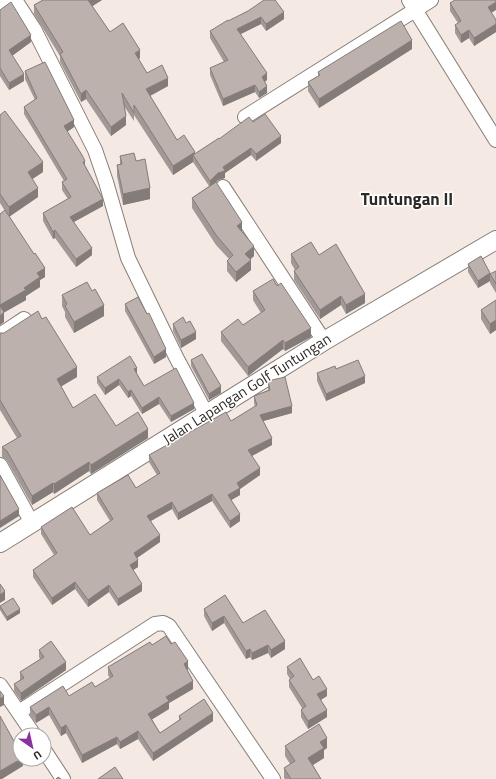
<svg xmlns="http://www.w3.org/2000/svg" width="496" height="779" font-family="'Titillium Web',sans-serif">
<style>
.lines{fill:none;stroke-linecap:round;stroke-linejoin:round}
.minor-casing{stroke:#877e78;stroke-width:16}
.tertiary-casing{stroke:#877e78;stroke-width:20}
.minor{stroke:#fff;stroke-width:14}
.tertiary{stroke:#fff;stroke-width:18}
.wall{fill:#a29895}
.shaded-wall{fill:#847c79}
.building{fill:#bcb1ad;stroke:#847c79}
.labels{text-anchor:middle;stroke-width:3;stroke-linejoin:round;paint-order:stroke}
.street-label{font-size:15px;fill:#2d2927;stroke:#fff}
.quarter-label{font-size:17px;font-weight:bold;fill:#2d2927;stroke:#fff}
</style>
<rect width="100%" height="100%" fill="#f4eae3"/>
<g class="lines">
<g class="minor-casing">
<path id="minor" d="M15 0 34 29 95 150 106 182 128 258 176 357 207 415
M409 0 496 140
M0 3 4 0
M245 117 431 0
M223 187 324 341
M0 335 24 319
M0 465 32 523
M0 685 34 735
M19 712 155 624 163 623 169 626 273 779
M44 750 63 779"/>
</g>
<g class="tertiary-casing">
<path id="tertiary" d="M0 543 324 341 496 240"/>
</g>
<use href="#minor" class="minor"/>
<use href="#tertiary" class="tertiary"/>
</g>
<path class="wall" d="M43 0H102L92 6 110 32 140 58 138 59 147 73 168 86 150 96 177 140 195 154 219 139 253 122 281 143 256 161 251 155 225 173V178L218 180 216 182 254 256 250 260 251 270 236 282 227 271V261L229 259 216 245 192 208V198L209 186 193 162 173 175 134 115V121L124 106 126 125 111 136 86 99 81 102 60 62V56L34 14V5Z
M450 3 491 13 496 20V32L474 46 469 38 461 43 455 33V25L458 23 450 11Z
M0 10 31 42 12 56 24 81 9 90 0 76Z
M248 11 284 19 266 31 261 24 240 34 267 80 265 82 267 93 259 98 255 92 223 106 210 75V68L224 62 210 38V31Z
M412 49 319 108 308 91V82L318 76V72Z
M25 71 74 127 67 132 85 167 103 206 74 222 92 255 76 267 55 238 53 239 43 221V213L68 199 62 190V182L64 181 24 114V107L35 100 25 79Z
M0 115 43 172 32 179 38 197 9 216 45 277 40 280V287L26 296V300L4 312V322L0 325V214L5 211 0 203Z
M120 156 136 161 150 199 123 205 117 176V165L120 164Z
M291 254 319 255 365 303 346 314 341 305 320 319 294 280V271L295 270 291 263Z
M468 264 490 274 496 271V293L490 283V281L478 288 468 272Z
M253 291 311 337 285 351 283 349 248 376 221 341V332L243 325 261 313 253 300Z
M62 295 104 316 74 333 65 317V312L62 306Z
M496 300V330L490 334 481 319V310Z
M125 304 166 357 154 364 125 311Z
M173 324 196 339 181 348 173 331Z
M0 333 77 377 61 386 73 408 116 426 148 438 91 474 89 471 54 494 53 492 32 505 7 461 2 457V447L17 438 0 410Z
M191 360 221 393 209 400 191 366Z
M336 369 365 383 326 401 317 381V373Z
M137 374 144 386 194 409 171 422 159 404 142 414 131 396 128 398 119 385 105 395 97 383V377Z
M268 381 292 413 263 421 272 445 252 456 260 475 240 489V495L231 500 240 521 230 528 212 501 178 520 172 509 151 521 160 542 137 558 138 567 133 570 142 591 118 606 109 592 88 607 75 589 52 605 33 577V570L54 555 41 534V527L90 535 110 521 97 500V493L136 488 157 475 149 462V455L231 421 255 407 254 403V396L268 390Z
M225 595 243 623 285 649 271 658 268 653 252 660 250 657 246 659 224 623 212 631 204 616V609Z
M0 606 20 613 7 621 0 610Z
M152 645 188 669 187 670 193 689 169 703V709L152 719 160 733 179 720V716L213 721 153 761 138 739 120 749 117 744 82 763 66 733 61 736 49 715 36 723 30 715V707L69 696 95 687 110 678 108 675V667Z
M39 650 66 670 21 701 14 691V684L20 680V672L40 659 39 657Z
M287 667 313 680 327 696 321 700 327 717 308 729 301 717V710L302 708 289 687V680L290 679 287 674Z
M285 746 327 748 324 750V758L313 765 321 779H285L284 778V768L290 764 285 756Z"/>
<path class="shaded-wall" d="M88 0H102L88 9Z
M496 2V10L488 15V7Z
M284 12V19L266 31V24Z
M261 17V24L237 36V29Z
M496 24V32L474 46V38Z
M469 30V38L461 43V35Z
M31 35V42L9 58V50Z
M412 40V49L319 108V99Z
M140 50V58L135 62V53Z
M267 73V80L262 83V77Z
M24 74V81L9 90V83Z
M168 78V86L146 98V89Z
M255 85V92L223 106V99Z
M267 86V93L259 98V92Z
M86 90V99L81 102V94Z
M126 116V125L111 136V127Z
M74 120V127L64 134V126Z
M281 136V143L256 161V154Z
M251 148V155L225 173V178L218 180 210 188V181L223 167Z
M195 152V158L193 155V162L173 175V166Z
M85 161V168L83 162Z
M43 162V172L28 182V172Z
M38 188V197L9 217V207Z
M150 188V199L123 205V194Z
M103 199V206L70 224V217Z
M242 222V232L237 226Z
M55 230V238L53 239V232Z
M254 246V256L245 263V254Z
M92 248V255L76 267V259Z
M251 260V270L236 282V272Z
M45 268V277L40 280V287L26 296V300L0 315V305L24 288 37 273Z
M490 273V281L478 288V281Z
M365 294V303L346 314V305Z
M341 296V305L320 319V310Z
M104 305V316L74 333V322Z
M4 312V322L0 325V316Z
M496 320V330L490 334V324Z
M311 328V337L285 351V343Z
M196 332V339L181 348V340Z
M283 340V349L248 376V367Z
M166 349V357L154 364V357Z
M77 367V377L57 389V379Z
M137 368V374L134 369Z
M365 376V383L326 401V394Z
M119 379V385L105 395V388Z
M221 386V393L209 400V394Z
M131 390V396L128 398V392Z
M159 397V404L142 414V408Z
M194 403V409L171 422V416Z
M292 406V413L260 422V415Z
M148 429V438L91 474V465Z
M272 438V445L248 458V450Z
M89 462V471L54 494V484Z
M260 468V475L240 489V495L228 502V495L237 483Z
M53 483V492L32 505V496Z
M212 494V501L178 520V513Z
M172 502V509L147 523V516Z
M19 509V516L0 528V521Z
M240 514V521L230 528V521Z
M160 535V542L134 560V553Z
M138 560V567L130 572V565Z
M75 582V589L52 605V598Z
M142 584V591L118 606V599Z
M109 585V592L88 607V600Z
M5 591V600L0 603V595Z
M20 609V613L7 621V617Z
M224 616V623L212 631V623Z
M285 641V649L271 658V650Z
M268 645V653L252 660V653Z
M250 649V657L246 659V651Z
M188 661V669L184 672V664Z
M66 662V670L21 701V693Z
M193 681V689L169 703V709L148 722V714L166 697Z
M327 689V696L317 702V694Z
M4 696V705L0 707V699Z
M49 707V715L36 723V715Z
M327 710V717L308 729V721Z
M213 713V721L153 761V753Z
M66 725V733L61 736V728Z
M138 731V739L120 749V742Z
M117 737V744L82 763V755Z
M327 738V748L324 750V758L308 768V758L320 742Z
M21 759H23V766L2 779H0V771Z"/>
<path class="building" d="M43 0H88L110 32 123 23 140 50 135 53 147 73 162 65 168 78 146 89 177 140 184 135 195 152 173 166 134 105V113L122 93 126 116 111 127 86 90 81 94 60 54 63 52 34 5Z
M264 0H275L284 12 266 24 261 17 237 29 267 73 262 77 267 86 259 92 255 85 223 99 210 68 228 60 210 31 228 20V21L248 11Z
M455 0H496V2L488 7 496 20V24L474 38 469 30 461 35 455 25 461 21 450 3Z
M11 2 31 35 9 50 24 74 9 83 0 68V10Z
M401 21 412 40 319 99 308 82 320 75 318 72Z
M45 62 74 120 64 126 82 155 85 161 83 162 103 199 70 217 92 248 76 259 55 230 53 232 43 213 71 197 62 182 67 179 24 107 37 98 25 71Z
M5 111 43 162 28 172 38 188 9 207 0 194V115Z
M265 114 281 136 256 154 251 148 223 167 225 171 218 173 210 181 193 155 219 138V139L249 117 253 122Z
M134 153 136 161 145 159 150 188 123 194 117 165 122 164 120 156Z
M216 182 242 222 237 226 254 246 245 254 251 260 236 272 227 261 233 255 216 235 192 198Z
M5 210 34 254 35 253 45 268 37 273 40 277 24 288 26 290 0 305V214Z
M311 242 319 255 336 244 365 294 346 305 341 296 320 310 294 271 299 267 291 254Z
M481 256 490 273 478 281 468 264Z
M496 271V284L490 274Z
M273 279 277 286 281 283 311 328 285 343 283 340 248 367 221 332 238 319 243 325 265 310 253 291Z
M87 282 92 291 95 289 104 305 74 322 65 306 67 304 62 295Z
M138 297 147 314 149 313 166 349 154 357 125 304Z
M496 300V320L490 324 481 310Z
M0 306 4 312 0 316Z
M38 311 42 319 46 317 77 367 57 379 73 408 95 394 116 426 138 412 148 429 91 465 89 462 54 484 53 483 32 496 7 451 2 447 21 436 0 400V333H4Z
M183 317 186 323 190 321 196 332 181 340 173 324Z
M202 354 221 386 209 394 191 360Z
M130 356 137 368 134 369 144 386 176 368 194 403 171 416 159 397 142 408 131 390 128 392 119 379 105 388 97 377Z
M358 360 365 376 326 394 317 373 335 366 336 369Z
M285 377 292 406 260 415 272 438 248 450 260 468 237 483 240 488 228 495 240 514 230 521 212 494 178 513 172 502 147 516 160 535 134 553 138 560 130 565 142 584 118 599 109 585 88 600 75 582 52 598 33 570 57 553 41 527 72 507 90 535 113 519 97 493 128 475 136 488 160 473 149 455 226 412 231 421 257 405 254 396 270 390 268 381Z
M0 475 19 509 0 521Z
M0 584 5 591 0 595Z
M225 595 243 623 265 610 285 641 271 650 268 645 252 653 250 649 246 651 224 616 212 623 204 609Z
M13 598 20 609 7 617 0 606Z
M166 636 171 644 175 642 188 661 184 664 193 681 166 697 169 701 148 714 160 733 181 719 179 716 204 699 213 713 153 753 138 731 120 742 117 737 82 755 66 725 61 728 49 707 36 715 30 707 63 686 69 696 92 682 95 687 113 676 108 667 150 642 152 645Z
M51 641 66 662 21 693 14 684 24 678 20 672 44 657 39 650Z
M300 658 313 680 319 676 327 689 317 694 327 710 308 721 301 710 306 706 289 680 294 676 287 667Z
M0 691 4 696 0 699Z
M0 716 20 752V759H21L0 771Z
M319 724 327 738 320 742 324 748 308 758 321 779H291L284 768 295 761 285 746Z
M115 767 123 779H98Z
M58 777 61 779H56Z"/>
<g class="labels">
<g class="street-label">
<text transform="translate(247 389) rotate(-32)" y="5">Jalan Lapangan Golf Tuntungan</text>
</g>
<g class="quarter-label">
<text x="407" y="205">Tuntungan II</text>
</g>
</g>
<g transform="translate(32 747) rotate(146)"><circle r="19" fill="#ffffff" stroke="#aba9a9"/>
<path d="M0-3L7 15L0 10L-7 15Z" fill="#8a329e"/>
<text y="-6" font-size="11" font-weight="bold" text-anchor="middle" fill="#2d2927">U</text>
</g>
</svg>
